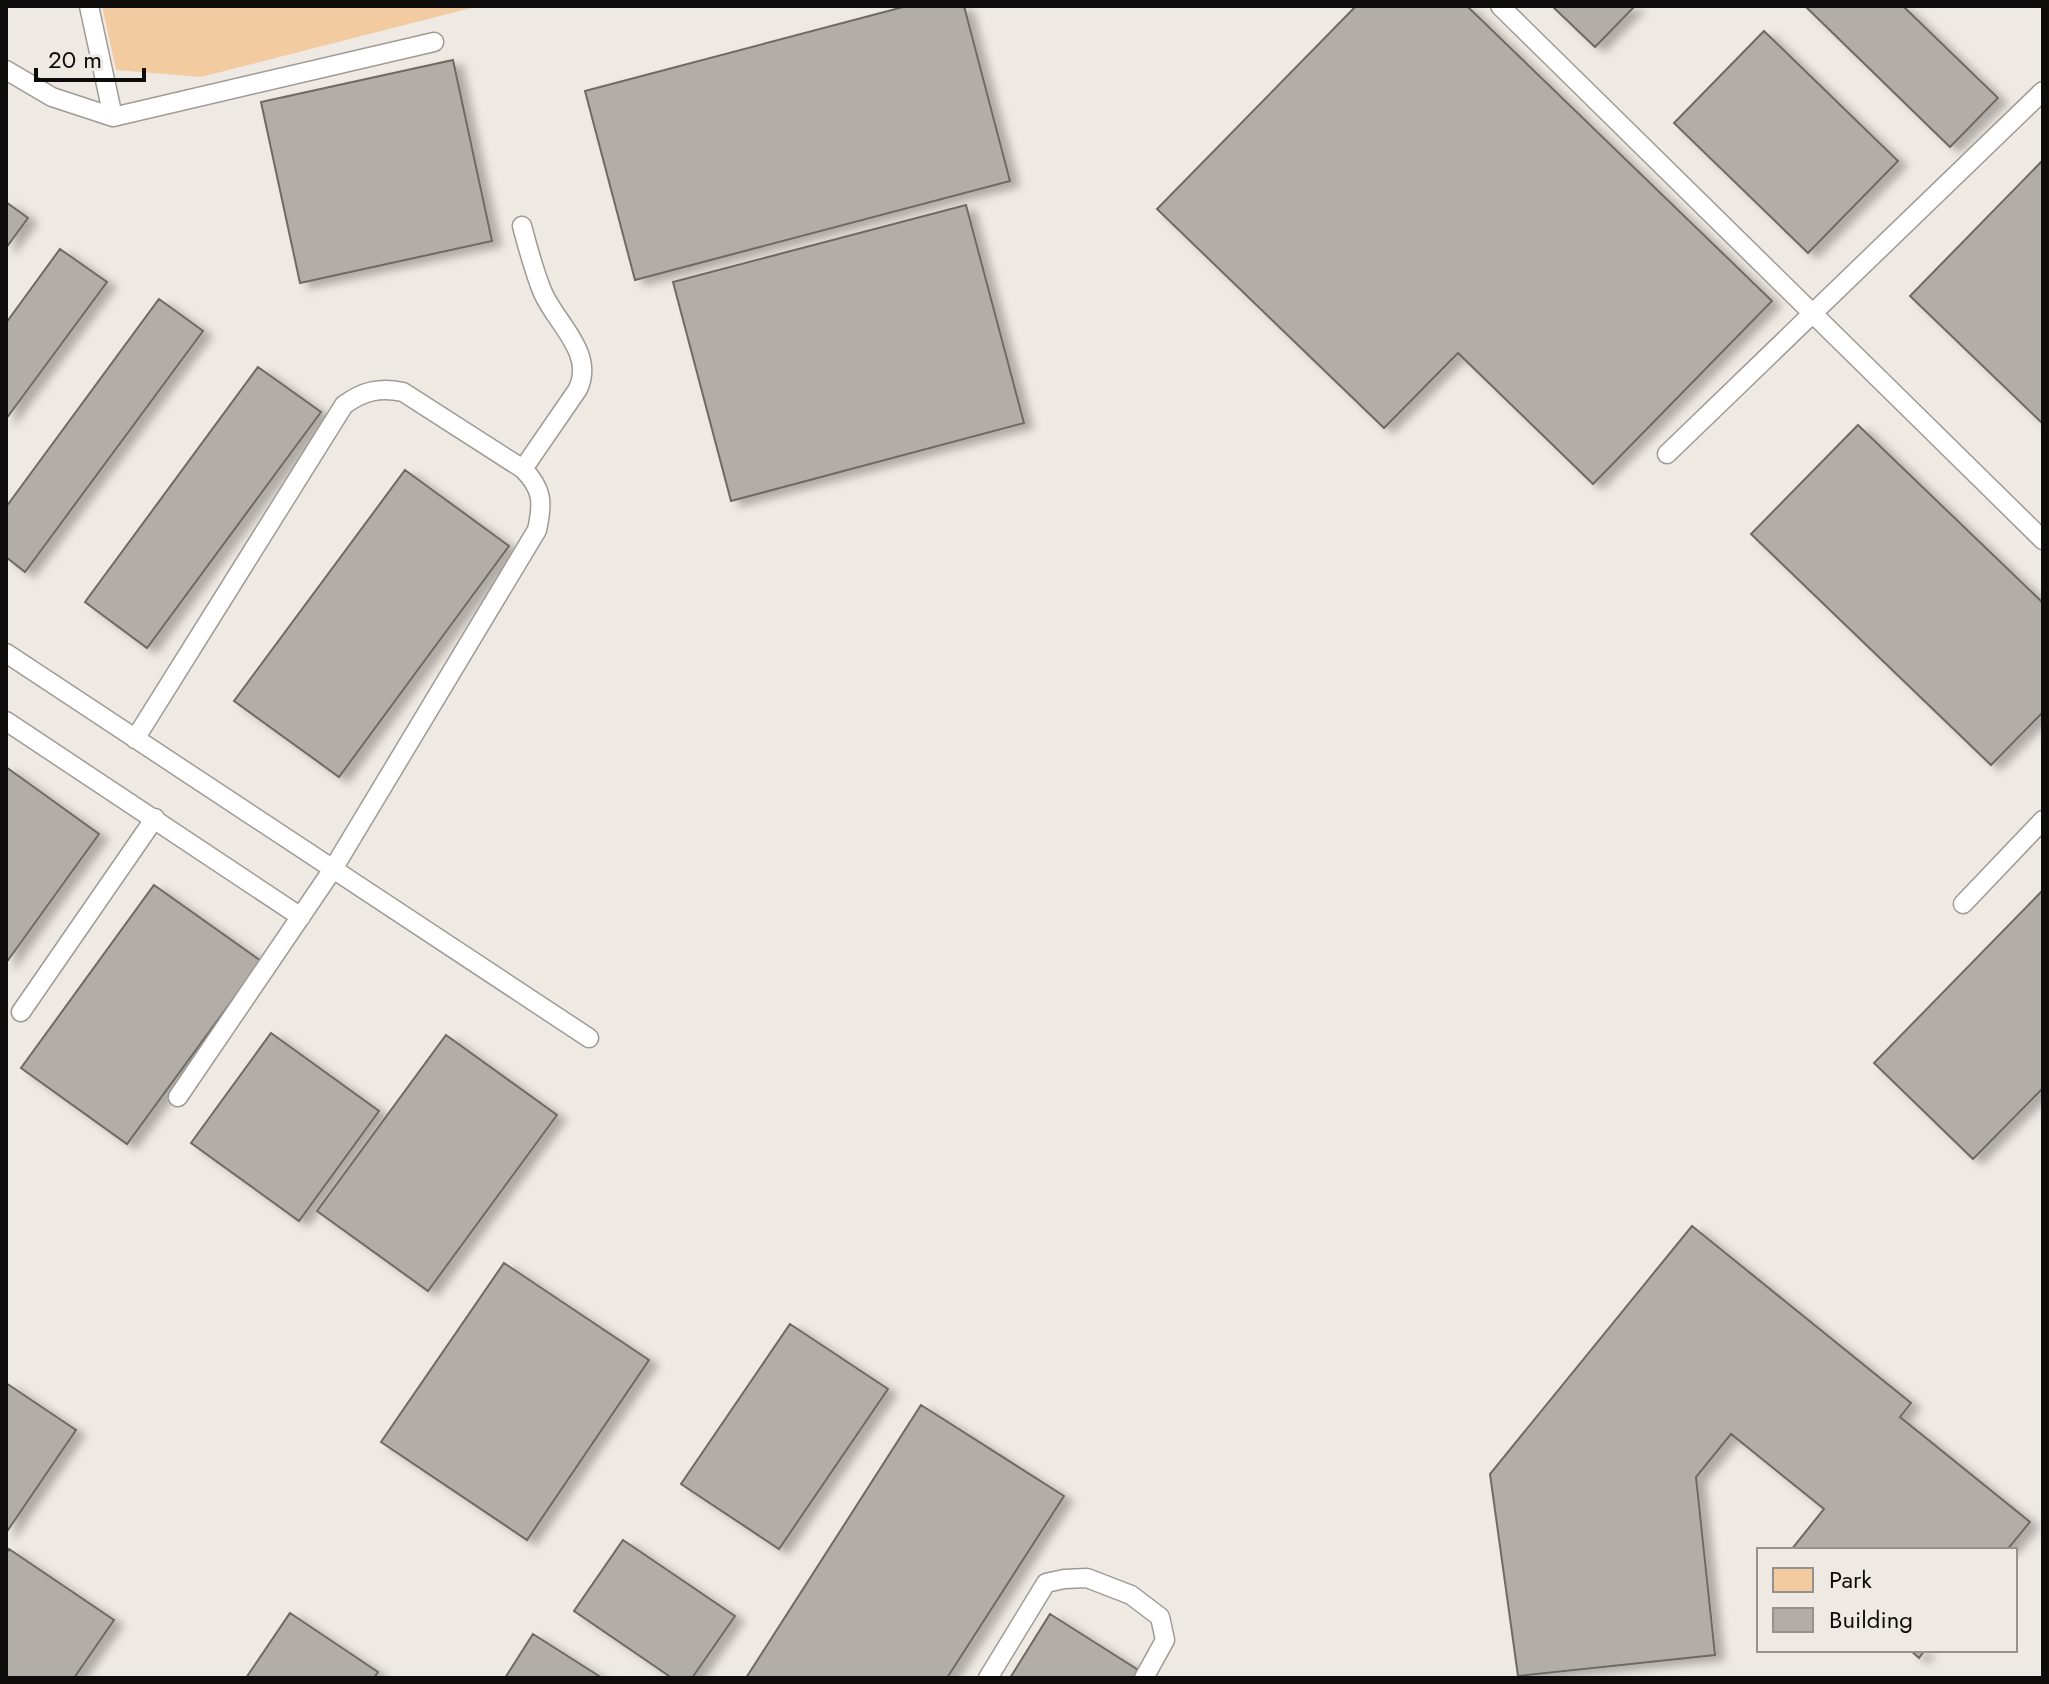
<svg xmlns="http://www.w3.org/2000/svg" width="2049" height="1684" font-family="Jost,sans-serif">
<style>
.green{fill:#f2cba1}
.building{fill:#b3ada8;stroke:#6e6a64;stroke-width:2;filter:url(#shadow)}
.lines{fill:none;stroke-linecap:round;stroke-linejoin:round}
.service-casing{stroke:#9f9a95;stroke-width:21}
.service{stroke:#fff;stroke-width:18}
</style>
<defs>
<filter id="shadow"><feDropShadow dx="9" dy="5" stdDeviation="4" flood-color="#0004"/></filter>
</defs>
<rect width="100%" height="100%" fill="#efe9e3"/>
<path class="green" d="M102 6H474L475 7 201 77 116 70Z"/>
<path class="building" d="M907 6H964L1010 181 635 280 585 91Z
M1356 6H1467L1772 301 1593 484 1458 353 1384 428 1157 209Z
M1552 6H1635L1595 47Z
M1805 6H1903L1998 98 1950 147Z
M1764 31 1898 161 1808 253 1674 123Z
M453 60 492 241 300 283 261 102Z
M2043 160V424L1910 296Z
M6 202 28 218 6 248Z
M966 205 1024 423 731 501 673 282Z
M60 249 107 282 6 419V323Z
M159 299 203 331 25 572 6 557V507Z
M258 367 321 412 147 648 85 602Z
M1858 425 2043 603V712L1991 765 1751 534Z
M405 470 509 546 339 777 234 701Z
M6 767 99 834 6 963Z
M154 885 261 961 127 1144 21 1068Z
M2043 890V1088L1973 1159 1874 1063Z
M271 1033 379 1111 299 1221 191 1143Z
M446 1035 557 1115 428 1291 317 1211Z
M1692 1226 1911 1403 1900 1417 2030 1522 2007 1550H1791L1824 1509 1731 1434 1696 1477 1715 1655 1518 1676 1490 1474Z
M504 1263 649 1360 527 1540 381 1442Z
M790 1324 888 1389 779 1549 681 1484Z
M6 1383 76 1430 6 1533Z
M921 1405 1064 1496 947 1678H746Z
M623 1540 735 1616 692 1678H672L574 1611Z
M9 1549 114 1620 74 1678H6V1554Z
M290 1613 378 1672 374 1678H246Z
M1050 1614 1143 1673 1139 1678H1010Z
M533 1634 602 1678H505Z
M1910 1650H1925L1919 1658Z"/>
<g class="lines">
<g class="service-casing">
<path id="service" d="M89 6 113 117
M1500 6 2043 540
M6 70 52 97 113 117 434 42
M522 226C528 248 534 272 543 293 556 323 595 353 578 389L523 469
M1667 454 2043 91
M6 653 589 1038
M6 721 301 917
M135 739 344 405C363 391 380 387 403 392L523 469C543 489 543 503 537 530L333 869 178 1097
M1963 904 2043 820
M21 1012 155 818
M988 1678 1046 1583 1064 1579 1087 1578 1131 1595 1160 1617 1165 1640 1144 1678"/>
</g>
<use href="#service" class="service"/>
</g>
<rect width="2049" height="1684" fill="none" stroke="#0e0c0a" stroke-width="16"/>
<rect x="1757" y="1548" width="260" height="104" fill="#efe9e3" stroke="#95918c" stroke-width="2"/>
<rect x="1773" y="1568" width="40" height="24" fill="#f2cba1" stroke="#95918c" stroke-width="2"/>
<text x="1829" y="1588" font-size="24" fill="#0e0c0a">Park</text>
<rect x="1773" y="1608" width="40" height="24" fill="#b3ada8" stroke="#95918c" stroke-width="2"/>
<text x="1829" y="1628" font-size="24" fill="#0e0c0a">Building</text>
<path d="M36 68v12h108v-12" fill="none" stroke="#0e0c0a" stroke-width="4"/>
<text x="48" y="68" font-size="24" fill="#0e0c0a" stroke="#efe9e3" stroke-width="6" paint-order="stroke">20 m</text>
</svg>
